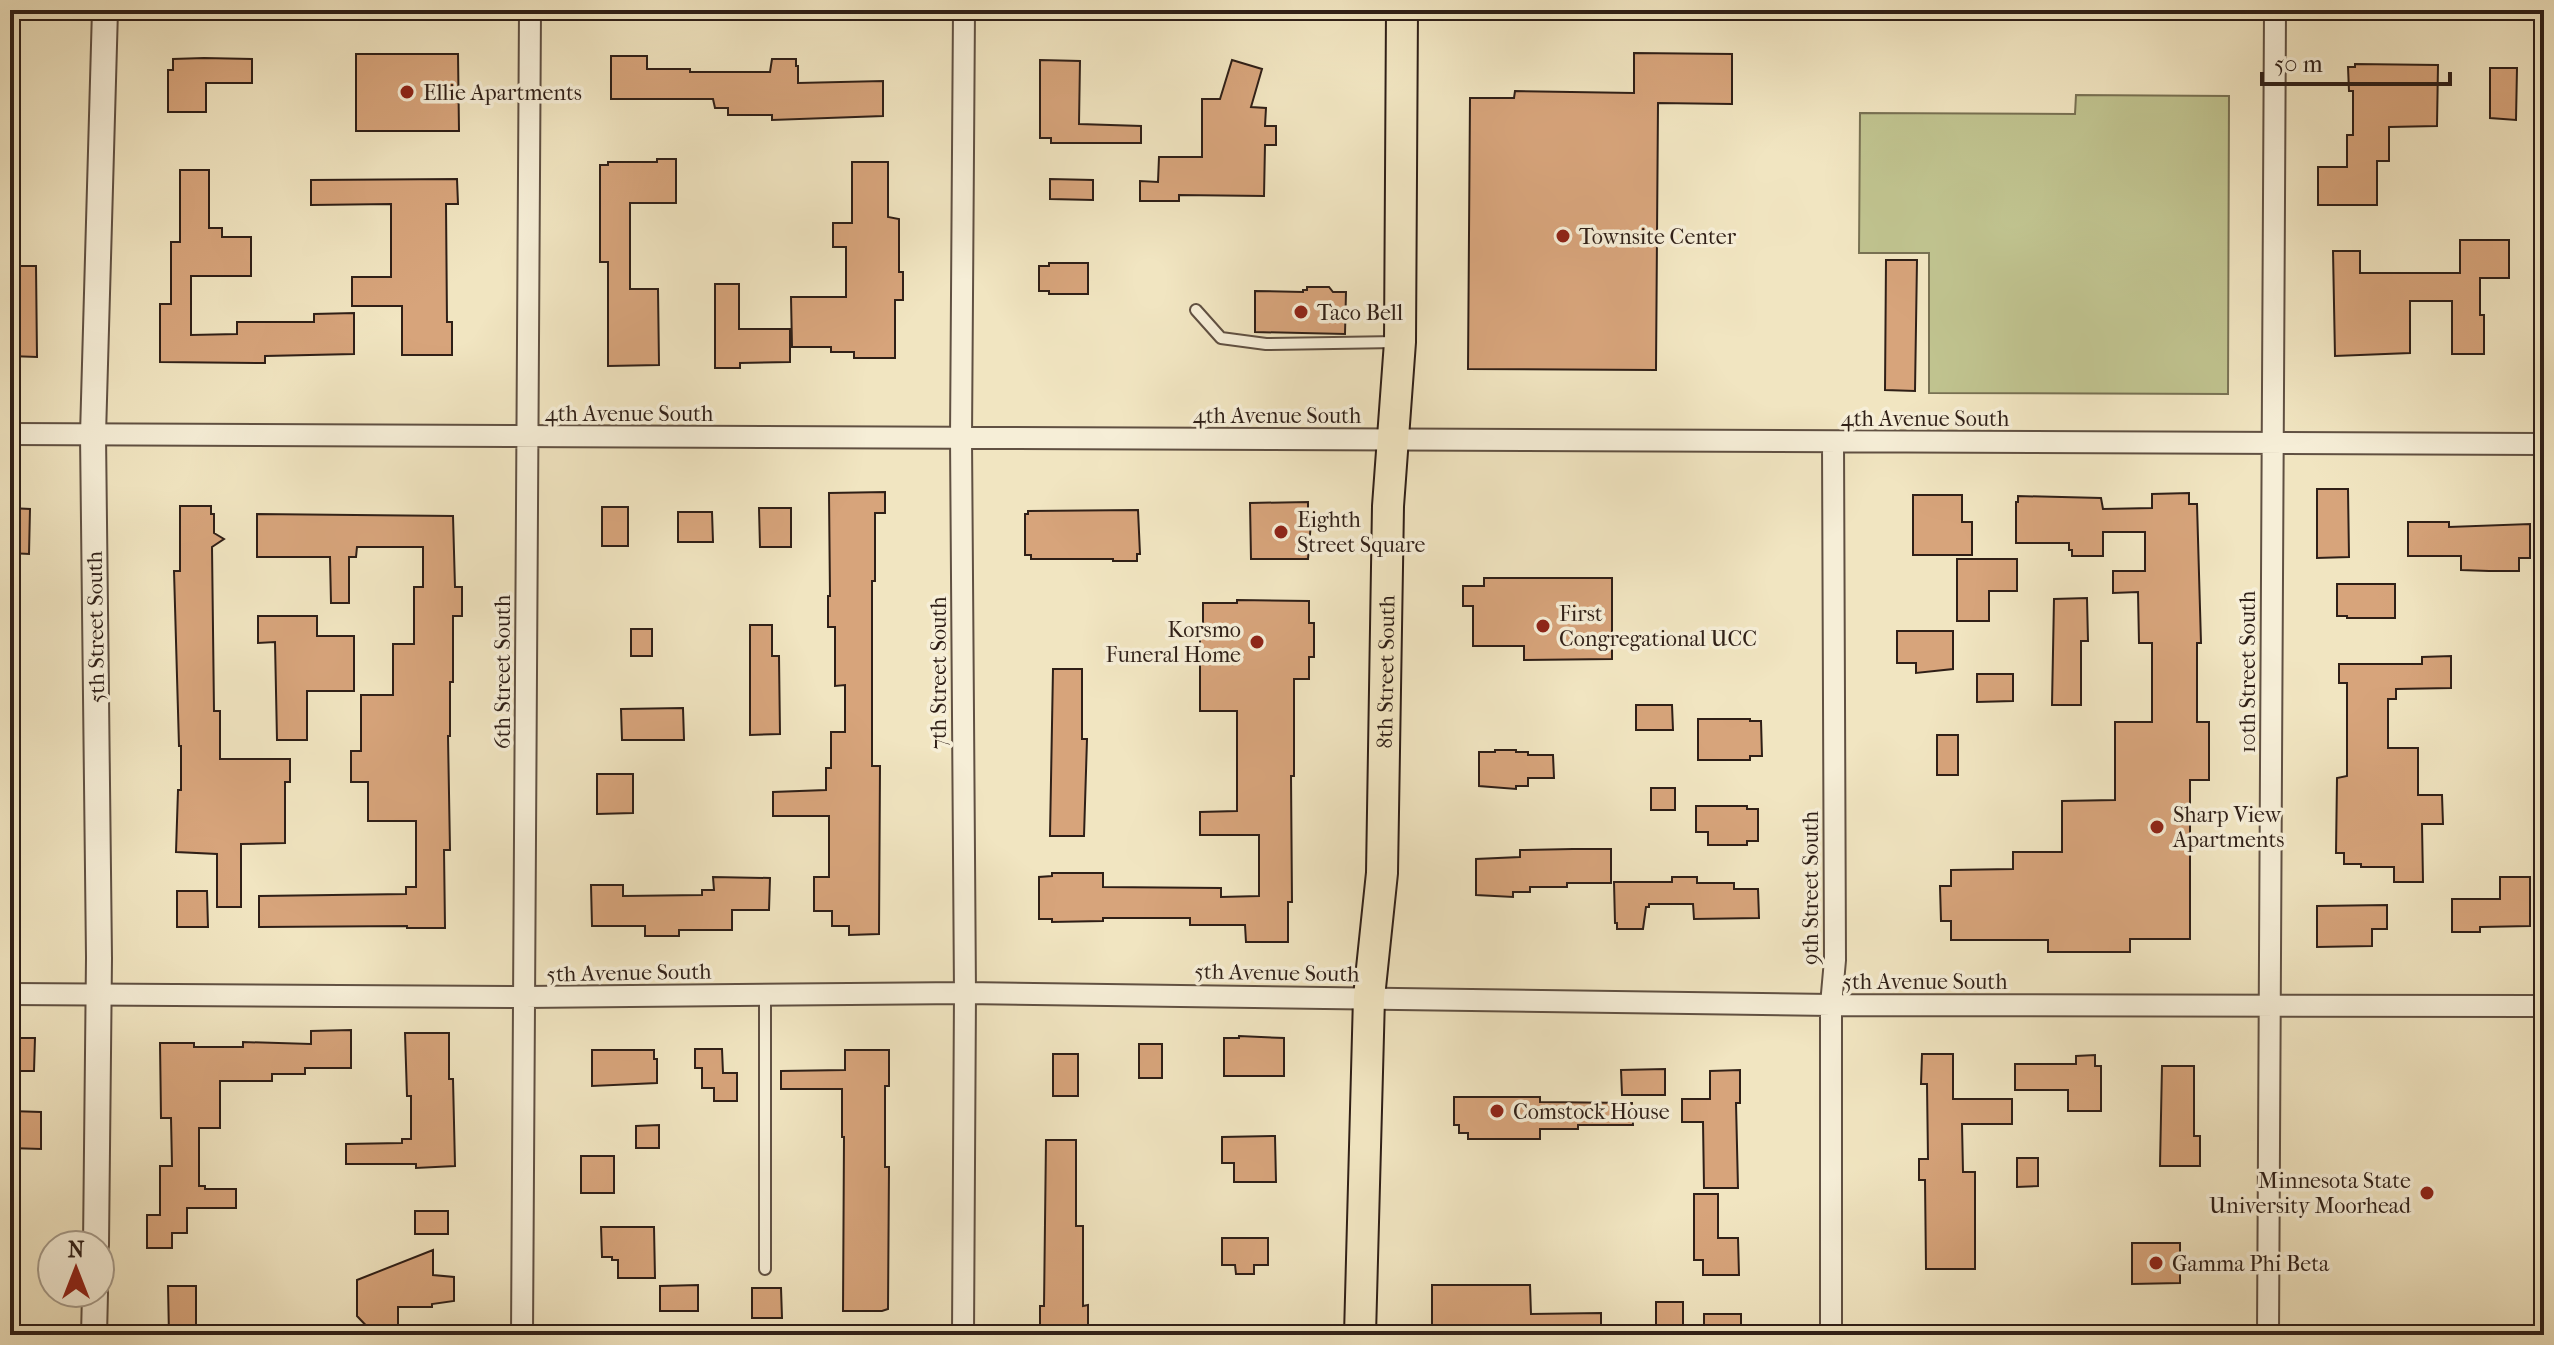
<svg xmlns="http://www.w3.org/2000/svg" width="2554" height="1345" font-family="'IM FELL French Canon',serif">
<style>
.green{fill:#c0c38f;stroke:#787153;stroke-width:2}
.building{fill:#d7a47b;stroke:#2f1f17;stroke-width:2}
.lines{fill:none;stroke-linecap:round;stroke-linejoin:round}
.service-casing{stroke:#605042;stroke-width:14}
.minor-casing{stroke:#605042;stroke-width:24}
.tertiary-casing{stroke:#605042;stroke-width:28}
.primary-casing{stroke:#2f1f17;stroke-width:34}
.service{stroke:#f6eed7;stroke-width:10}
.minor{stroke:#f6eed7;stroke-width:20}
.tertiary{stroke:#f6eed7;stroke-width:24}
.primary{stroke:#f1e5c1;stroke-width:30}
.poi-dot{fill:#8f2418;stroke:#f6eed7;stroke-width:3}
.labels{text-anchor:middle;stroke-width:7;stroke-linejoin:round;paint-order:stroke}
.poi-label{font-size:22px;fill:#2f1f17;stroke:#f6eed7;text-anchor:start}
.street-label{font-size:22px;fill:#2f1f17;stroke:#f6eed7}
</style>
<rect width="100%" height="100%" fill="#f1e5c1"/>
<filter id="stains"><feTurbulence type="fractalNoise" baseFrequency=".0025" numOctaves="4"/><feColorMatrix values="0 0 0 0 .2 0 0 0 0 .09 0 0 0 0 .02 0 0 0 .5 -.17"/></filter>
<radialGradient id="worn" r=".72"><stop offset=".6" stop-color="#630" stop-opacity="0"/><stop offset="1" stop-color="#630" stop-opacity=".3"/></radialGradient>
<path class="green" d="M2076 95 2229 96 2228 394 1929 393V253H1859L1860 113 2075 114Z"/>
<path class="building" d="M1634 53 1732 54V104L1658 103 1656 370 1468 369 1470 98H1514L1515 91 1634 93Z
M356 54H458L459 131H356Z
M611 56H647V69H690V72H770L772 59H796V66H798V83L883 81V116L772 120V115H728V108H715L713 99H611Z
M204 58 252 59V83H206V112H168V70H173V59Z
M1040 60 1080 61 1079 124 1141 126V143H1051V138H1040Z
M1232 60 1262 69 1251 107 1266 108 1265 126H1276V145H1265L1264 196 1179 195V201H1140V181L1158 182 1159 157H1202V99H1220Z
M2355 64 2438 65 2437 126 2389 127V161H2377V205H2318V167H2347V135H2353V91H2349L2348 67H2355Z
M2490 68H2517L2516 120 2490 118Z
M657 159H676V203H630V289H658L659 365 608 366V262H600V165H608V162H657Z
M852 162H888V217L899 219V272H903V300H895V358H854V352H831V347H792L791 297H846V247H833V223H852Z
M180 170H209V228H222V237H251V276H191V335L237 334V322H314V314L354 313V354L265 356V363L160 362V304H171V242H180Z
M457 179 458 204H446L447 322H452V355H402V306H352V277H391V204L311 205V180Z
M1050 179 1093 180V200L1050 199Z
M2460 240H2509V278H2480V315H2484V354H2452V301H2410V353L2335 356 2333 251H2360V273H2460Z
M1886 260H1917L1915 391 1885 390Z
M1049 263H1088V294H1049V291H1039V266H1049Z
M10 266H36L37 357 10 356Z
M715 284H739V329H790V362L740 363V368H715Z
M1307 287H1329L1333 292H1346L1345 334 1255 332V291L1303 292V290H1307Z
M2317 489H2348L2349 557 2317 558Z
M885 492V513H875V581H872V766H880L879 934 849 935V926H832V911H814V877H829V816H773V792L826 790V768H831V732H845V685L835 686V627H828V596H830L829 493Z
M2189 493V504H2197L2201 643H2197V722H2209V780H2190V939H2130V952H2048V940H1951V921H1941L1940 886H1951V870L2013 869V852H2062V801L2115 800V722H2152V643H2139L2138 592 2113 593V571H2145V532H2103V556H2072V550H2069V543H2016V502H2018V496L2101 498 2103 509 2152 508V494Z
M1913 495H1962V522H1972V555H1913Z
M1308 502V522H1311L1308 559H1251L1250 503Z
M180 506H211V514H214V533L224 539 212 547 214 711H220V759H290V782H285V843L241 844V907H217V854L176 852 178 790H181V746H179L174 571H180Z
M602 507H628V546H602Z
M10 508 30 509 29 554 10 553Z
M759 508H791V547H760Z
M1138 510 1140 554H1137V561H1113V559H1031V555H1025V514H1028V511Z
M678 512H712L713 542H678Z
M257 514 453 516 455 587H462V616H453V682H450V736H448L450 850H444L445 928H407V926L259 927V896L406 894V887H416V821H368V782H351V751H361V695H393V644H414V587H423V547H357L356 557H349V603H331L330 557H257Z
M2408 522H2449V527L2530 524V558H2519V571H2489L2461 570V556H2408Z
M1957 559H2017V591H1989V621H1957Z
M1484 578H1612V659L1524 660V646H1473V606H1463V586H1484Z
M2337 584H2395V618H2347V616H2337Z
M2087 598 2088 641H2081V705H2052L2054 599Z
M1237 600 1309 601V623H1314V657H1309V679H1294V776H1291L1292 902H1288V942H1246L1245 925H1190V918H1103V921L1052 922V919H1039V877L1052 876V873H1103V887L1221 888V897L1259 896V835H1200V812L1237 811V711H1200V627H1203V603H1237Z
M258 616H317V636H354V691H307V740H277L275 642 258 643Z
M750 625H772V656H779L780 734 750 735Z
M631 629H652V656H631Z
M1897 631H1953V669L1916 673V663H1897Z
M2451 656V688L2396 689V699H2388V748H2418V795H2442L2443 824H2422L2423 882H2394V867H2361V864H2344V853H2336L2337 778 2347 776V683H2339V664H2422V657Z
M1053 669H1082V739H1087L1084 836H1050Z
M1977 674H2013V701L1977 702Z
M1636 705H1672L1673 730H1636Z
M683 708 684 740H622L621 709Z
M1698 719H1750V721H1761L1762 756H1750V760H1698Z
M1937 735H1958V775H1937Z
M1495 750H1516V752H1528V755H1553L1554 778H1528V786H1516V789L1479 786V752H1495Z
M597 774H633V813L597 814Z
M1651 788H1675V810H1651Z
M1696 806H1747V809H1758V841H1747V845H1708V832H1696Z
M1573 849H1611V883H1567V887H1530V892H1513V897L1476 895V859L1520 857V850Z
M713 877 770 878 769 910H732V930H679V936H645V926H592L591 885H623V896L702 895V890H714Z
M1672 877H1697V883H1734V889H1758L1759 918 1694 919 1693 904H1649V907H1646L1643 929H1617V923H1615L1614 882H1672Z
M2500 877H2530V926L2480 927V932H2452V899H2500Z
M177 891H207L208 927H177Z
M2387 905V929H2372V946L2317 947V906Z
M351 1030V1068H305V1074H272V1081H220V1128H199V1186H205V1189H236V1208H187V1233H172V1248H147V1215H160V1166H172L171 1118H161L160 1043H194V1047H243V1042L311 1044V1031Z
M405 1033H449V1079H453L455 1166 416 1168V1164H346V1144L402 1143V1139H411V1096H407Z
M1239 1036 1284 1038V1076H1224V1038H1239Z
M10 1038H35L34 1071H10Z
M1139 1044H1162V1078H1139Z
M695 1049H722L723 1073H737V1101H714V1088H702V1068H695Z
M592 1050H654V1059H657V1083L592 1086Z
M845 1050H889V1086H885V1167H889L888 1309 882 1311H843L844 1137H842V1089H781V1071L845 1070Z
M1053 1054H1078V1096H1053Z
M1922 1054H1953V1099H2012V1124H1962L1963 1172H1975V1269H1926L1925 1180H1919V1159H1928L1927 1084H1921Z
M2095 1055V1066H2101V1111H2068V1090H2015V1064H2076V1056Z
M2162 1066H2194V1136H2200V1166H2160Z
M1665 1069V1095H1622L1621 1070Z
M1740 1070V1103H1736L1738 1188H1704L1703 1122H1682V1099H1710V1071Z
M1454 1097H1540V1102L1632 1103 1633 1125H1578V1129H1540V1139H1468V1133H1459V1125H1454Z
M10 1111 41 1112V1149L10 1148Z
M659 1125V1148H636V1126Z
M1275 1136 1276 1182H1234V1163H1222V1137Z
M1046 1140H1076V1226H1083V1306L1088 1305V1335H1045V1326H1040V1306H1044Z
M581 1156H614V1193H581Z
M2017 1158H2038V1186L2017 1187Z
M1694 1194H1718V1238H1738L1739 1275H1703V1260H1694Z
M415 1211H448V1234H415Z
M601 1227H654L655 1278H618V1260H612V1257H602Z
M1222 1238H1268V1265H1254V1274H1236L1235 1265H1222Z
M2132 1243H2180V1283L2132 1284Z
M433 1250V1275L454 1277V1301L432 1304V1307H398V1335H375L357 1316V1280Z
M698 1285V1311H660V1286Z
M1432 1285H1530L1531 1314 1601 1313V1335H1432Z
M168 1286H196V1335H169Z
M752 1288H781L782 1318H752Z
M1656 1302H1683V1327H1656Z
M1704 1314H1741V1335H1704Z"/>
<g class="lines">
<g class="service-casing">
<path id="service" d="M1196 310 1221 338 1266 344 1397 342
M765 994V1269"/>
</g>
<g class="minor-casing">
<path id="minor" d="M10 434 2544 444
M10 994 524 997 965 993 1831 1005 2544 1006
M522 1335 530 10
M963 1335 965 993 961 438 964 10
M1831 1335V1005L1835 960 1833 442
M2268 1335 2275 10"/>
</g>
<g class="tertiary-casing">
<path id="tertiary" d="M96 1245 99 958 93 435 105 10
M94 1335 95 1293"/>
</g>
<g class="primary-casing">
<g id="primary">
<path id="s1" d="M1360 1335 1369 997 1382 873 1388 506 1400 342 1402 10"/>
</g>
</g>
<use href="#service" class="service"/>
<use href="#minor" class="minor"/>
<use href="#tertiary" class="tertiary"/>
<use href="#primary" class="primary"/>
</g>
<g class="poi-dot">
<circle cx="407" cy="92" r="8"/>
<circle cx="1563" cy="236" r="8"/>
<circle cx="1301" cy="312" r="8"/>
<circle cx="1281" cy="532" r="8"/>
<circle cx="1543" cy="626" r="8"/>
<circle cx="1257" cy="642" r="8"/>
<circle cx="2157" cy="827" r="8"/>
<circle cx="1497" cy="1111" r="8"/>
<circle cx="2427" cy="1193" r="8"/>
<circle cx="2156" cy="1263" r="8"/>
</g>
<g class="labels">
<g class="poi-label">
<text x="423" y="100">Ellie Apartments</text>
<text x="1579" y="244">Townsite Center</text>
<text x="1317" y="320">Taco Bell</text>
<text x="1297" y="527">Eighth<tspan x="1297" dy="25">Street Square</tspan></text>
<text x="1559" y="621">First<tspan x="1559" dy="25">Congregational UCC</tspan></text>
<text x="1241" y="637" text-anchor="end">Korsmo<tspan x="1241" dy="25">Funeral Home</tspan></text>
<text x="2173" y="822">Sharp View<tspan x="2173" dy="25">Apartments</tspan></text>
<text x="1513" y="1119">Comstock House</text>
<text x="2411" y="1188" text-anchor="end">Minnesota State<tspan x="2411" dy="25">University Moorhead</tspan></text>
<text x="2172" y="1271">Gamma Phi Beta</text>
</g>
<g class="street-label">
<text x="629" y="421">4th Avenue South</text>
<text x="1277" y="423">4th Avenue South</text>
<text x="1925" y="426">4th Avenue South</text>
<text transform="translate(95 627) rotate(-91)" y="8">5th Street South</text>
<text transform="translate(502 672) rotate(-90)" y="8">6th Street South</text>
<text transform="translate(2247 672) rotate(-90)" y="8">10th Street South</text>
<text transform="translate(938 673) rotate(-90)" y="8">7th Street South</text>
<text dy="8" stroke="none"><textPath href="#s1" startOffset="664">8th Street South</textPath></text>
<text transform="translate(1810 888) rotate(-90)" y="8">9th Street South</text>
<text transform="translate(629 972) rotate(-1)" y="8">5th Avenue South</text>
<text transform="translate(1277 972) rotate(1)" y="8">5th Avenue South</text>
<text x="1925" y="989">5th Avenue South</text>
</g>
</g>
<rect width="2554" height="1345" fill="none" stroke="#f1e5c1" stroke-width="40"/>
<rect x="12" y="12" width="2530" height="1321" fill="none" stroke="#2f1f17" stroke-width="4"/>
<rect x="20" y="20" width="2514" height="1305" fill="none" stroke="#2f1f17" stroke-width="2"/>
<g transform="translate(76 1269)"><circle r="38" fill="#f6eed7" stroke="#a69b8a" stroke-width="2"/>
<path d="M0-6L14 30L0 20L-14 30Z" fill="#8f2418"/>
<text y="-12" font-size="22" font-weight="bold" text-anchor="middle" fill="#2f1f17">N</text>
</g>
<path d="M2262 72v12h188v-12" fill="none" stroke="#2f1f17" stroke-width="4"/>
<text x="2274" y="72" font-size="24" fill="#2f1f17" stroke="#f6eed7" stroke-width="6" paint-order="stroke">50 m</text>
<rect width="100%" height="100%" filter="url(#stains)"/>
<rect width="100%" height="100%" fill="url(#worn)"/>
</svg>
